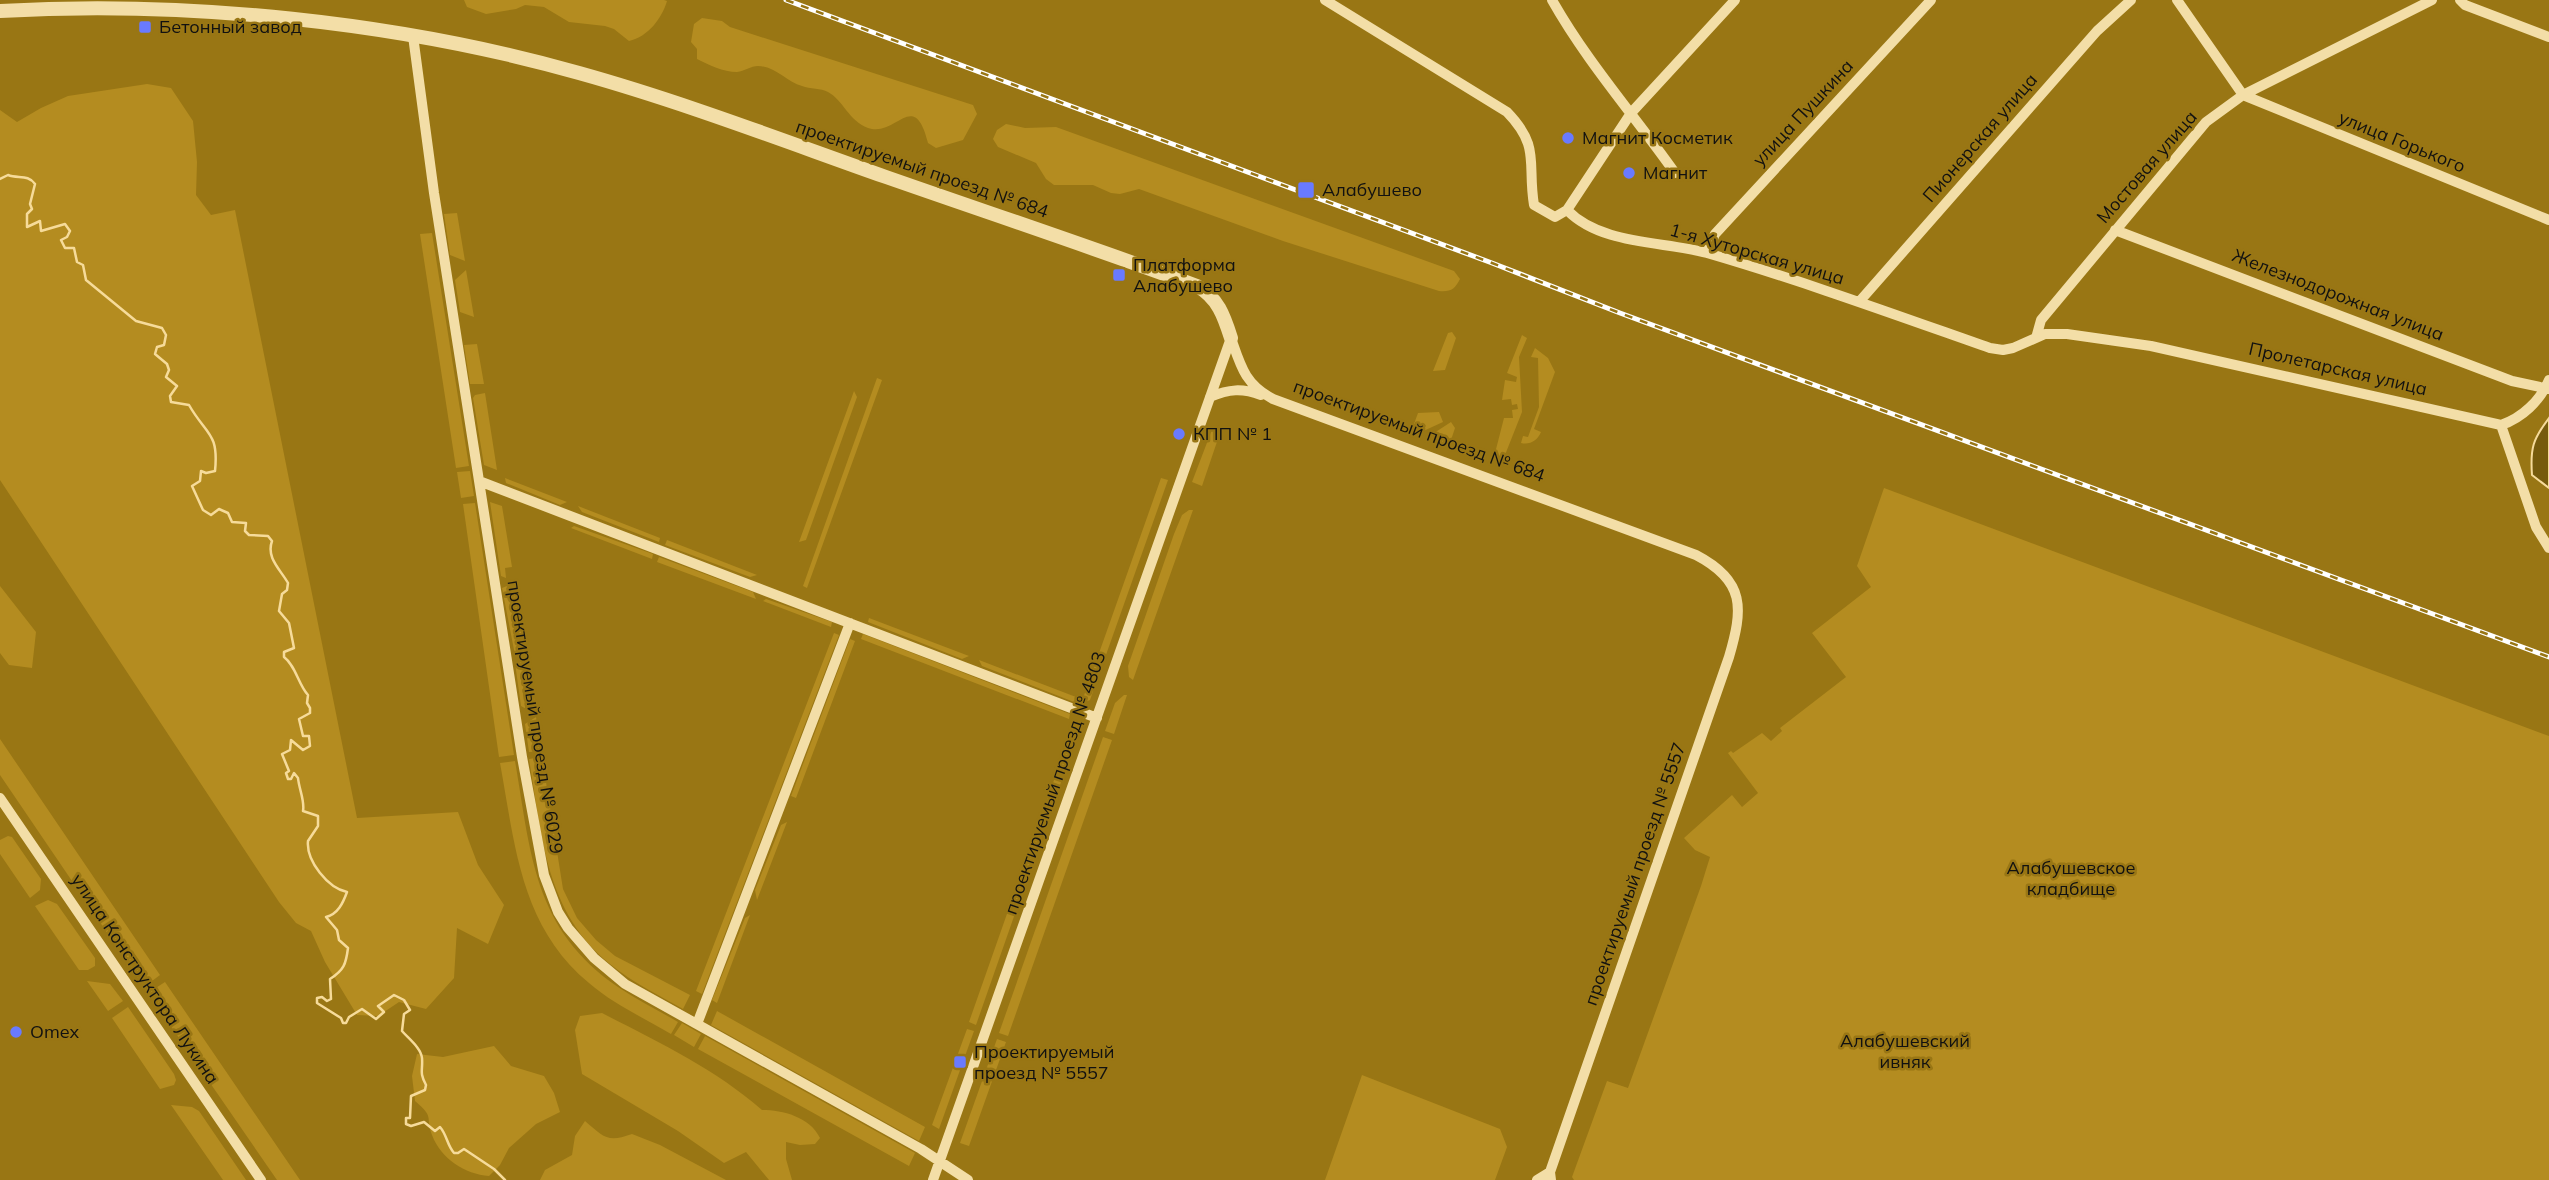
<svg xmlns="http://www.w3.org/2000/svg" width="2549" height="1180" font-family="Mulish,sans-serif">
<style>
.green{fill:#b48c20}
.water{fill:#765b0c;stroke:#f6db9a;stroke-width:2}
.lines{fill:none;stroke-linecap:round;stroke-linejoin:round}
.stream{stroke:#f6db9a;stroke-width:2.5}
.minor{stroke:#f3dea7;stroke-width:10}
.tertiary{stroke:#f3dea7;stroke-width:14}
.rail-casing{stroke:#fff;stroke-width:5}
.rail{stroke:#997614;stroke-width:2.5;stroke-dasharray:8;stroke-linecap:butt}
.poi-dot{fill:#697aff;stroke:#997614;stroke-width:2.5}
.labels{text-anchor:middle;stroke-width:5;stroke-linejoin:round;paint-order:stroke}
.poi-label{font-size:18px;fill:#111;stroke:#997614;text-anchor:start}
.street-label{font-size:18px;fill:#111;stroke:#997614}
.park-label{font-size:18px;fill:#111;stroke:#997614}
</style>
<rect width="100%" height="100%" fill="#997614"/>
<path class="green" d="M464 0H664L667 1C662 18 648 37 629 41L614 29 605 26 569 22 544 7 525 5 516 9 486 14 467 7Z
M702 18 722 21 730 27 973 105 977 114 963 140 936 148 928 143C914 87 896 138 868 128 849 121 843 100 828 92 821 88 810 89 802 86 787 82 775 66 758 66 751 66 744 71 737 72 723 72 709 65 697 59V49L691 42 694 24Z
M147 84 171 88 193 121 197 162 196 195 211 215 235 210 357 818 458 812 478 865 504 905 488 944 457 928 454 978 426 1009 399 1002 378 1016 357 1015 325 962 311 931 296 923 279 902 0 480V110L17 122 41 108 68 96Z
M1006 124 1025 128 1056 127 1454 271 1460 279C1455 289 1451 292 1439 291L1283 241 1139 189 1120 194 1111 193 1093 185H1054L1046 179 1036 163 998 147 993 139 997 130Z
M457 213 465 261 450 255 444 214Z
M432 233 469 466 456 468 420 234Z
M466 270 474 317 460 312 455 280Z
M1452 332 1456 338 1445 370 1433 371 1448 333Z
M1522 335 1527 338 1519 357 1522 412 1503 460 1494 457 1504 418H1513L1512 410 1518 409 1517 404 1512 405 1511 399 1502 400 1505 380 1516 382 1517 377 1507 373Z
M477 344 484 384H470L464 345Z
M1535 348 1548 358 1555 372 1534 429 1541 432C1537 441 1530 445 1521 443L1523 436 1528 437 1539 407 1538 358 1531 357Z
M877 378 882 380 807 588 803 586Z
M854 391 857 397 806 540 799 542Z
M485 393 497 470 484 465 473 398 475 395Z
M1439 412 1443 422 1419 433 1414 424 1418 413Z
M1451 422 1455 428 1449 446 1430 439 1431 435Z
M1213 427 1221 430 1202 486 1192 482Z
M470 471 474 496 461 498 457 472Z
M505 478 567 502 560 505 506 483Z
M1161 478 1168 480 1090 700 1081 704Z
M1884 488 2549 736V1180H1574L1572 1177 1607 1081 1628 1088 1701 886 1710 857 1695 850 1684 838 1732 795 1742 807 1758 793 1728 753 1731 751 1733 753 1762 733 1771 741 1782 731 1780 728 1846 677 1812 633 1871 587 1857 566Z
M490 502 502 506 512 567 505 568 506 578 501 576Z
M475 503 514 755 499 757 463 504Z
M578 506 660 538 659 542 582 512Z
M1189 510H1193L1133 680 1129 677 1128 666 1174 534 1182 515Z
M574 526 653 554 652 559 571 528Z
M667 540 757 575 750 577 665 545Z
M659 557 753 592 756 599 657 562Z
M514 583 526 654 515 655 502 588Z
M0 586 36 632 32 668 9 665 0 653Z
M766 599 832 622 831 627 763 601Z
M869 618 969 656 962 659 868 622Z
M834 633 839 635 702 994 696 991Z
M863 634 1070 714 1069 719 861 639Z
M850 639 855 641 796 798 791 796Z
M979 660 1076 697 1074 702 982 666Z
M527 661 536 708 528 710 521 706 515 663Z
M1124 695H1127L1114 734 1105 731 1115 703Z
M536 717 541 751 529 752 525 724Z
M1073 726 1080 728 976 1025 969 1022Z
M1103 737 1112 740 1008 1036 999 1033Z
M0 739 160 975 144 987 0 775Z
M542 757 563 889 577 918 596 940 615 956 690 995 683 1009C658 995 632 982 610 964 545 912 542 835 529 759Z
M515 761C531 853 533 929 618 987 637 1000 658 1010 678 1022L671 1034C644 1018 613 1004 589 983 520 926 515 844 500 763Z
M787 822 757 900 755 890 781 825Z
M8 836 12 837 41 879 40 890 30 898 0 854V840Z
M48 900 57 904 95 958V966L88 970H79L35 906Z
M750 915 717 1003 712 1000 745 918Z
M87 981 110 984 123 1001 108 1011Z
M165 982 300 1180H277L148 993Z
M128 1007 174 1074 176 1080 174 1085 160 1089 112 1018Z
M717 1011 925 1127 919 1141 711 1025Z
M602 1013C658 1042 714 1068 762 1110 783 1110 810 1117 820 1138L815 1144 800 1145 786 1142V1159L792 1180H769L746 1152 724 1163 678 1131 582 1074 575 1030 580 1016Z
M682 1023 701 1034 694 1047 674 1035Z
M967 1029 974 1031 939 1129 932 1125Z
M705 1036 915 1153 909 1166 698 1049Z
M997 1039 1006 1042 969 1146 960 1143Z
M494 1046 511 1066 544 1076 554 1093 560 1112 536 1124 509 1148 500 1165 489 1176C465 1174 441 1159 432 1135 425 1115 435 1118 415 1101L412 1076 417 1054 443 1057Z
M1362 1075 1500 1129 1507 1147 1495 1180H1325Z
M171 1105 192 1107 199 1111 246 1180H223Z
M585 1121C604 1137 607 1143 632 1134L660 1145 726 1180H540L545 1170 572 1155 575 1136Z"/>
<path class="water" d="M2549 418V488L2532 475C2530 448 2533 439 2549 418Z"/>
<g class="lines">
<path class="stream" d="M0 179 8 175C18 179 28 174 35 184L30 204 32 209 27 214V227L40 221 41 231 65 224 70 231 67 237 61 240 65 248H74L77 262 83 265 86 280 136 321 162 328 166 335 164 345 157 347 155 354 167 364 169 370 166 377 177 386 170 396 171 402 189 405C206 435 219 432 215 471L206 473 201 471 200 481 192 486 203 510 211 515 219 509 228 513 232 522 246 523 245 531 249 535 268 536 272 541C266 558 280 569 288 583L287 590 282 594 279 611 289 623 294 648 284 652V657C296 666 298 684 308 695L307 703 310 708V713L299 719 303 736H309L310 746 303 750 291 740 290 750 282 754 289 771 286 773 288 779H291L294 773 298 778C299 789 305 801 303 811L318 816V826L308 841C306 861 328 888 347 892 343 903 338 914 326 917L337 930 339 940 348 948C346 964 344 970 330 979L331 999 327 1001 322 997 317 998V1003L341 1018 343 1023H346L349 1017 362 1009 376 1019 384 1012 378 1006 394 995 404 1000 410 1010 404 1014 402 1031C409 1039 421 1048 422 1058 423 1071 419 1072 426 1085L425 1090 411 1096 410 1118H406V1124L411 1126 424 1122 435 1131 440 1127C447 1135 447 1145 454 1153H458L464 1149 494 1169 505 1180"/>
<path class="minor" d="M1325 0 1507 112C1541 147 1527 163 1534 205L1555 217 1567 210 1631 113 1735 0
M1552 0C1587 62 1634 115 1675 173
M2177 0 2243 95 2549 220
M2460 0 2465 5 2549 37
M413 36 434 193 477 468 522 757 544 875 558 912 568 928 594 958 625 984 921 1149 968 1180
M1567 210C1601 245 1662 241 1707 253 1803 281 1896 315 1990 348L2003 350 2013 348 2045 334H2067L2151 346 2501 425 2536 527 2549 548
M2115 230 2512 381 2549 389
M1707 253 1715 234 1931 0
M1859 302 2097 31 2131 0
M1231 338C1241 367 1245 384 1273 399L1696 555C1746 581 1743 609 1729 657L1550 1172 1551 1180
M2036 338 2041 320 2206 122 2243 95 2432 0
M1210 397C1229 389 1242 388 1261 395
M2501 425C2522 418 2540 401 2549 380
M479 481 1097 718
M0 798 261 1180
M697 1024 850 623
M933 1180 1231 338
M1537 1180 1550 1172"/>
<path class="tertiary" d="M0 11C187 0 399 22 579 73 683 102 784 141 886 177 989 213 1094 248 1197 286 1218 298 1224 316 1231 338"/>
<g class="rail-casing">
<path id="rail" d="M786 0 1492 263 1620 313 2549 657"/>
</g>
<use href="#rail" class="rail"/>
</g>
<g class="poi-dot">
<rect x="138" y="20" width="14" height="14" rx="3.5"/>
<circle cx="1568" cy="138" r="7"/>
<circle cx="1629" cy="173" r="7"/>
<rect x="1297" y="181" width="18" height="18" rx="3.5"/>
<rect x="1112" y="268" width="14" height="14" rx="3.5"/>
<circle cx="1179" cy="434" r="7"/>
<circle cx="16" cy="1032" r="7"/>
<rect x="953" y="1055" width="14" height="14" rx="3.5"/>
</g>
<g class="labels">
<g class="poi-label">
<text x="159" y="33">Бетонный завод</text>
<text x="1582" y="144">Магнит Косметик</text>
<text x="1643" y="179">Магнит</text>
<text x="1322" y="196">Алабушево</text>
<text x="1133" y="271">Платформа<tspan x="1133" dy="21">Алабушево</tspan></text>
<text x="1193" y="440">КПП № 1</text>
<text x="30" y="1038">Omex</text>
<text x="974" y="1058">Проектируемый<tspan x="974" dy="21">проезд № 5557</tspan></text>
</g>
<g class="street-label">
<text transform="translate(1803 113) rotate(-47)" y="6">улица Пушкина</text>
<text transform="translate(1980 138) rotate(-49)" y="6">Пионерская улица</text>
<text transform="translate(2402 142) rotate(22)" y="6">улица Горького</text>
<text transform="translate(2147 167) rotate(-49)" y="6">Мостовая улица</text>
<text transform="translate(922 169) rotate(19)" y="6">проектируемый проезд № 684</text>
<text transform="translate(1757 254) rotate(16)" y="6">1-я Хуторская улица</text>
<text transform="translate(2338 295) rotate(21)" y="6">Железнодорожная улица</text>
<text transform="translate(2338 369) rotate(13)" y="6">Пролетарская улица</text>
<text transform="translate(1419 431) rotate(20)" y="6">проектируемый проезд № 684</text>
<text transform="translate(535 717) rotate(81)" y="6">проектируемый проезд № 6029</text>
<text transform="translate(1055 783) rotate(-71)" y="6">проектируемый проезд № 4803</text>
<text transform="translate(1635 874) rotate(-71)" y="6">проектируемый проезд № 5557</text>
<text transform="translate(145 979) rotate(56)" y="6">улица Конструктора Лукина</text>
</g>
<g class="park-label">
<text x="2071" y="874">Алабушевское<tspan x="2071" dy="21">кладбище</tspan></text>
<text x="1905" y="1047">Алабушевский<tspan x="1905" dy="21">ивняк</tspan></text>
</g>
</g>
</svg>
